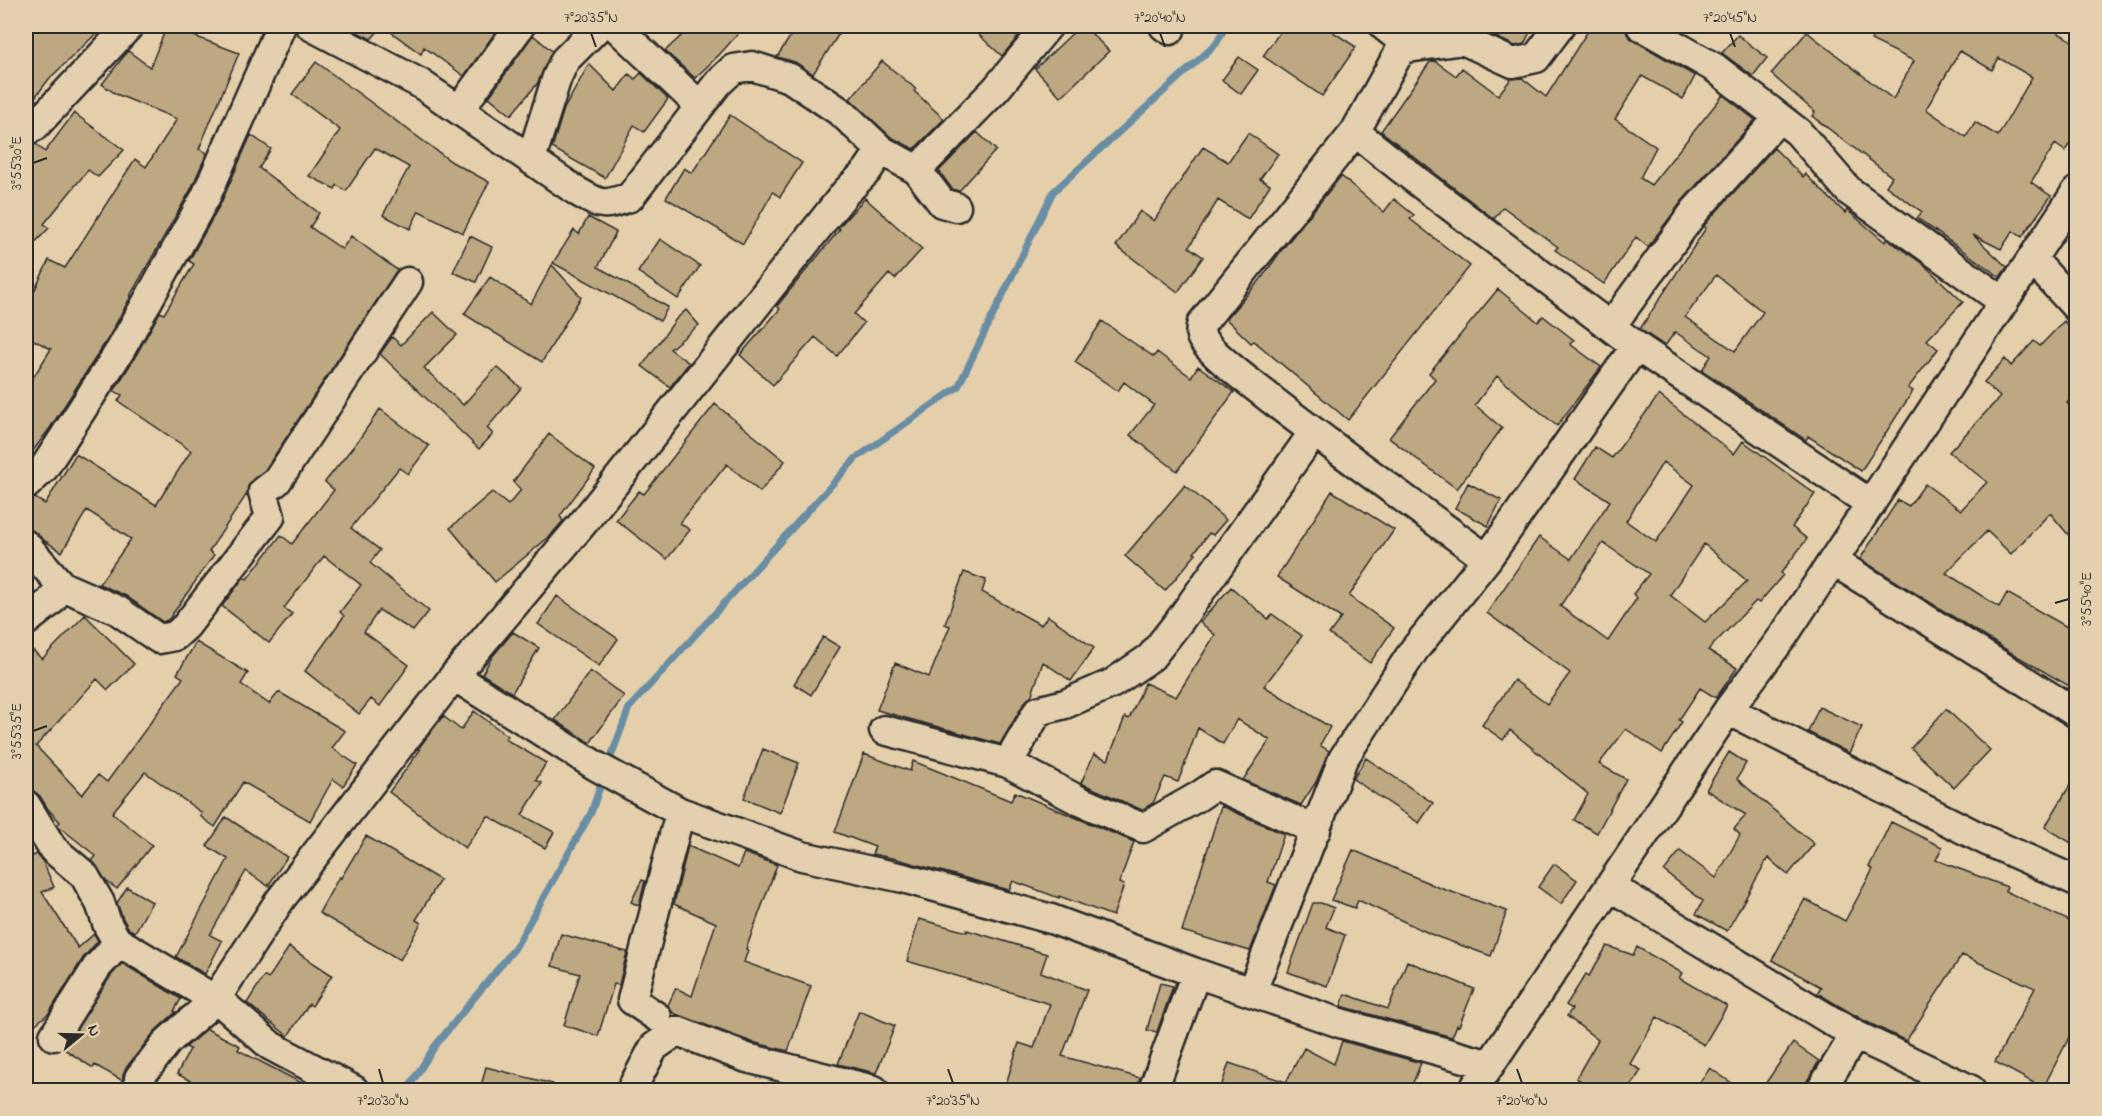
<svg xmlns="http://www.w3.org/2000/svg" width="2102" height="1116" font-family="'Indie Flower',sans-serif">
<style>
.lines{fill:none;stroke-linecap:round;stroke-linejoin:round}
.stream{stroke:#698da3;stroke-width:7}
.building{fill:#bea882;stroke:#2b2b2b;stroke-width:1.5;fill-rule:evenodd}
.minor-casing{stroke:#2b2b2b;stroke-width:33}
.minor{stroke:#e4d0af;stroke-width:28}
.ticks{fill:none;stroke:#2b2b2b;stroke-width:2}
.neatline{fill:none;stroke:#2b2b2b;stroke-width:2}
.ticks-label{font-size:15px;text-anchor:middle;fill:#2b2b2b}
</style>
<rect width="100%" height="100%" fill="#e5cfab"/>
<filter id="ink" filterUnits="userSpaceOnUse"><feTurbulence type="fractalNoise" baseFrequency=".0167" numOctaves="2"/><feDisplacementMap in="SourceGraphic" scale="12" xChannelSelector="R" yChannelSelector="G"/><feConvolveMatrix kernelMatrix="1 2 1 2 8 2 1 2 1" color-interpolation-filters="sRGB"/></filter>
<g filter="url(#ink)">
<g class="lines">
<path class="stream" d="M608 765 629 708 856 458 958 387 1053 192 1216 44 1226 26
M407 1090 435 1046 515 948 591 813 603 778"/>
</g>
<path class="building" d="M26 26H104L49 79 26 109Z
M167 26 239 53 199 149 207 153 191 189 130 296H131L107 340 50 428 26 460V389L51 349 26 336V308L49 260 65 268 135 159 146 167 177 119 116 94 102 84 128 51 150 67Z
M345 26H383L371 39Z
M383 26H500L464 76 424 47 421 54Z
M692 26H745L719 55 695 78 665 51Z
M797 26H844L813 74 795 62 777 57Z
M969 26H1027L1002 56Z
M1080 26H1084L1109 51 1061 97 1035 69Z
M1284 26H1324L1356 47 1322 96 1263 56Z
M1483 26H1533L1524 44 1515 46 1481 30Z
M1591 26H1625L1627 34 1633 40 1695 76 1683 99 1642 76 1615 119 1656 147 1640 178 1651 185 1723 95 1755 120 1682 201 1648 247 1636 237 1604 284 1555 250 1558 247 1503 207 1494 219 1381 131 1430 62 1435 61 1456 76 1462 68 1498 95 1511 79 1522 78 1546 97Z
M1878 26H2046L2076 43V133L2065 151 2055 144 2031 182 2051 196 2022 237 2013 231 2001 249 1973 235 2007 267 2000 277 1917 218 1922 212 1886 186 1892 177 1812 116 1815 112 1771 74 1807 32 1893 99 1914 61 1871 40ZM1960 51 1992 70 1999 58 2032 77 1998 136 1975 122 1966 137 1926 109Z
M533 35 552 51 537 84 511 115 489 97Z
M1738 35 1767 58 1753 76 1722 53Z
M1239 57 1258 70 1241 94 1222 80Z
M882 61 916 89 914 91 944 119 914 149 891 137 850 99Z
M316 62 452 162 489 182 463 233 419 211 410 229 383 215 409 167 375 148 346 191 337 185 335 189 309 176 340 130 292 94Z
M589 64 616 91 629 74 635 79 641 73 668 99 644 132 634 125 605 178 552 148 564 109Z
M74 113 124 150 98 177 88 170 44 224 49 228 26 252V154L32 146 36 144 45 152Z
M730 115 802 163 780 197 773 192 743 244 666 198 684 168 692 173Z
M977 132 996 150 959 191 952 189 939 171Z
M1248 133 1278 154 1260 179 1270 185 1248 219 1218 200 1189 247 1203 257 1178 292 1116 246 1140 211 1154 221 1203 147 1228 162Z
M251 135 271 149 259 168 319 213 310 227 342 249 351 236 397 270 265 470 253 479 248 486 247 494 209 551 214 555 169 619 163 622 126 596 99 584 131 539 87 510 62 552 45 541 32 530 26 529V501L35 498 45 504 76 454 156 505 191 451 118 401 122 395 114 391 135 357 160 312 164 314 194 264 189 261 221 203Z
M1774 148 1803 177 1805 174 1845 213 1847 210 1885 242 1887 239 1923 264 1963 302 1927 340 1938 349 1908 388 1913 391 1861 471 1808 436 1806 440 1702 370 1711 356 1675 332 1665 346 1640 329 1706 228 1704 226 1707 222ZM1716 275 1763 312 1735 351 1685 317Z
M1341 176 1384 212 1394 199 1414 215 1410 219 1470 266 1348 420 1254 341 1251 343 1226 319 1261 279 1281 251Z
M865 198 922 249 895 279 889 274 854 314 864 323 837 356 815 337 773 385 740 355 780 309 777 306 840 229 838 228Z
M588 217 616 232 598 267 668 307 660 321 553 263 574 230 579 234Z
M470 236 492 247 476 282 453 272Z
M660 239 700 266 678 299 638 272Z
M552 265 581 297 542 362 464 314 490 277 531 304Z
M1498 289 1538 322 1543 316 1574 340 1570 344 1601 367 1557 426 1497 376 1475 405 1502 428 1457 489 1389 438 1435 379 1429 373Z
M686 310 699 325 670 349 689 363 670 387 642 366 676 319Z
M433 312 457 335 424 368 463 405 497 367 521 388 487 428 493 434 479 449 380 354 392 337 401 345Z
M1102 321 1154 357 1157 352 1191 377 1198 366 1234 392 1177 471 1130 435 1154 405 1124 382 1118 391 1075 362Z
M2064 321 2076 333V392L2067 403 2076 413V544L2050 513 2011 554 1987 531 1946 573 1999 607 2007 593 2076 632V690L2010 652 1860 559 1898 500 1909 506 1925 484 1961 510 1987 482 1949 452 2000 397 1984 382 2005 359 2011 366 2034 341 2040 346Z
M1659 395 1734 454 1743 441 1815 494 1792 527 1807 539 1781 573 1783 575 1759 603 1756 601 1708 650 1737 668 1716 698 1700 688 1679 720 1682 722 1662 753 1626 729 1599 764 1626 779 1597 833 1574 820 1588 794 1510 730 1503 740 1482 725 1514 680 1547 704 1570 673 1487 613 1539 537 1571 559 1610 501 1575 479 1595 447 1612 458ZM1663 462 1694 485 1656 542 1626 521ZM1603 543 1649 574 1633 594 1637 598 1608 641 1560 606ZM1704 544 1747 581 1705 622 1670 595Z
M715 404 785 461 760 492 727 464 680 523 690 530 667 559 616 520 639 491 644 494Z
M380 409 429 446 408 474 399 468 351 528 380 550 370 563 429 611 413 631 379 610 364 632 409 665 380 706 371 699 359 714 305 671 344 616 340 612 361 585 324 556 284 608 292 614 269 643 222 606 244 577 247 579 281 535 292 544 334 490 325 482 360 438Z
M549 434 595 469 560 516 563 521 550 536 495 582 450 528 492 492 508 505 521 490 513 482Z
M1468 483 1501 500 1488 526 1455 508Z
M1185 485 1226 520 1213 535 1209 533 1194 553 1196 554 1165 591 1125 556Z
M1332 491 1394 530 1349 596 1394 628 1370 663 1329 634 1341 618 1277 577Z
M964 572 986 580 982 592 1041 625 1048 616 1094 648 1071 681 1043 662 1031 697 1024 703 1000 744 877 710 895 663 929 677 950 626 945 624Z
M1231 587 1268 619 1272 614 1302 636 1264 686 1330 727 1320 745 1329 751 1316 782 1301 805 1243 780 1270 740 1237 719 1223 744 1198 728 1178 782 1165 777 1153 803 1142 810 1081 783 1094 754 1108 760 1125 717 1129 719 1145 683 1176 697 1215 635 1200 622Z
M557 596 618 639 599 666 538 624Z
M85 615 134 664 108 690 97 679 36 746 82 795 98 775 107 782 183 678 177 674 196 642 248 673 241 684 269 704 279 692 345 731 332 748 357 765 343 786 333 779 310 821 243 782 215 827 200 816 202 813 145 772 112 813 152 845 117 889 106 881 92 861 96 856 57 825 60 822 48 809 40 796 26 785V644L42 659Z
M513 632 539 648 512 693 482 674 492 657Z
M823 637 840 647 811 695 794 684Z
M590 671 624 696 590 743 555 720Z
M1819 707 1862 727 1849 753 1808 732Z
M1946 709 1990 750 1954 788 1911 748Z
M474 711 508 736 505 739 546 763 536 780 542 783 522 815 554 832 545 848 488 816 465 848 389 792 420 750 418 749 443 716 461 730Z
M763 749 799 763 780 813 744 798Z
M1729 752 1746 763 1737 779 1814 844 1788 875 1768 858 1727 931 1696 914 1703 901 1664 871 1680 851 1716 878 1740 835 1734 829 1746 815 1706 790Z
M864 754 910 771 913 761 1011 801 1015 792 1134 842 1119 883 1124 885 1113 916 1059 896V898L1013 881 1009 890 897 859 872 854 875 847 835 832Z
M1366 758 1433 803 1419 823 1353 779Z
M2076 775V846L2045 827Z
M1221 806 1284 834 1268 882 1276 885 1250 951 1182 931Z
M226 817 287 857 268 886 246 871 210 935 222 941 205 974 176 957 228 859 207 846Z
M1891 822 1942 847 1936 860 2007 887 2005 891 2076 924V1024L2043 1088 1995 1062 2035 988 1962 955 1906 1041 1863 1020 1817 993 1821 987 1772 960 1805 899 1845 921 1873 869 1869 867Z
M366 836 440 880 416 920 421 923 400 960 319 913 339 877 341 878Z
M688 846 738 868 744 853 777 865 746 949 748 950 744 962 811 986 788 1051 752 1042 678 1015 672 1012 668 1005 676 988 692 996 716 923 674 904Z
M1353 850 1440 888 1507 911 1491 956 1435 936 1358 900 1355 908 1331 900Z
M37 854 43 862 54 887 42 892 78 948 94 934 98 941 83 958 49 1013 26 1032V859Z
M1554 864 1577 880 1561 904 1538 887Z
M642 880 645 881 639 906 631 902Z
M127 887 152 902 135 932 129 929 123 919 117 903Z
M1313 903H1321L1334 908 1326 927 1345 935 1327 986 1288 972Z
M919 919 967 932V930L1047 954 1041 972 1087 990 1062 1056 1140 1078 1137 1090H1004L1019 1043 1034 1048 1050 1004 907 961Z
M561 934 627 952 619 985 614 984 598 1036 564 1025 580 974 552 966Z
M1607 946 1633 955 1637 947 1682 973 1679 978 1727 1006 1704 1045 1657 1017 1630 1064 1641 1070 1629 1090H1596L1576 1078 1598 1040 1567 1016 1572 1009 1566 1005 1586 974 1589 976Z
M289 947 332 975 312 1006 309 1004 288 1036 247 1003 264 976 268 979Z
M1407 961 1474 989 1459 1026 1457 1025 1452 1037 1341 1006 1345 994 1388 1009Z
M122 963 181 999 174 1011 176 1012 155 1031 126 1068 123 1075V1081L95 1065 93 1068 64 1049 110 977Z
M1160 983 1173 986 1157 1032 1147 1030Z
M859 1011 895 1026 876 1073 838 1064Z
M207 1029 240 1046 238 1050 315 1090H208L177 1074 190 1049 186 1047Z
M1342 1041 1421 1063 1410 1090H1220L1229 1063 1286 1082 1304 1048 1334 1064Z
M1793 1043 1819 1061 1807 1081 1805 1090H1761Z
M486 1067 553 1084 552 1090H480Z
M1710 1068 1742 1090H1694Z"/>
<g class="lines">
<g class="minor-casing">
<path id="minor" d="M311 26 421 84 578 192C602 206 604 206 630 197L718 83 733 69 752 66 790 78 842 113 881 150 917 170 942 203 956 207
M615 26 700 106
M1164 26 1170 30
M1384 26 1399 38 1401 49 1355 132 1421 184 1636 346 1871 504
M1641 26 1715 68 1798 132 1849 191 2004 302
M1401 49 1463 40 1513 63 1536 58 1560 26
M459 110 520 26
M26 131 35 126 129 26
M1355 132 1202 323C1200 329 1199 334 1203 340 1215 358 1254 385 1272 400 1342 454 1415 506 1487 559
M531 159 557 77 565 60 599 26
M917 170 996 89 1048 26
M2033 260 2076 307
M1611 326 1694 212 1779 118
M26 485 44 468 121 349 206 196 281 26
M26 545 62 586 117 610 159 639 175 636 186 626 270 517 263 492 277 481 408 282
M1833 561 2076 713
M26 621 50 602 62 586
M454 676 596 766 680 812 802 856 903 878 1051 919 1196 973 1340 1023 1490 1065
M1728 710 1987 841 2076 881
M884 730 1008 763 1080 801 1143 828 1199 796 1215 785 1316 830
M1008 763 1038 711 1065 704 1113 683 1151 657 1180 620 1314 432
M26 805 53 849 84 875 100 903 108 926 117 941 224 1005 271 1046 354 1090
M1611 887 1855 1035 1971 1090
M1252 991 1343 759 1414 650 1487 559 1636 346
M657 1017 632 1000 680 812
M54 1036 97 967 109 954 117 941
M139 1078 168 1041 215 1000 280 900 454 676 583 523 846 192 867 171 881 150
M631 1090 654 1047 677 1031 747 1058 874 1090
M1153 1090 1196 973
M1473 1090 1728 710 1784 635 2076 192
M1821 1090 1855 1035"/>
</g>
<use href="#minor" class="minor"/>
</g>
</g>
<path class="ticks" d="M591 33 596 47M1160 33 1165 47M1730 33 1735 47M33 163 47 158M2055 603 2069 599M33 731 47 726M379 1069 383 1083M948 1069 953 1083M1517 1069 1522 1083"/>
<rect width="2102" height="1116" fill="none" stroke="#e4d0af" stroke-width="66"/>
<g transform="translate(81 1035) rotate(71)" stroke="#e4d0af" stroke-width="4.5" paint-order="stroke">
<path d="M0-4.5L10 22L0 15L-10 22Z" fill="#2b2b2b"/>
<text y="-9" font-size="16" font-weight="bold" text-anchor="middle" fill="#2b2b2b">N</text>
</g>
<rect x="33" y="33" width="2036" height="1050" class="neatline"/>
<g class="ticks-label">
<text x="591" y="22">7°20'35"N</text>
<text x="1160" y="22">7°20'40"N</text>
<text x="1730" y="22">7°20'45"N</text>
<text transform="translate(16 163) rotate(-90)" y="5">3°55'30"E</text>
<text transform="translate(2086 599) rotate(-90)" y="5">3°55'40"E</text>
<text transform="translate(16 731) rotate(-90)" y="5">3°55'35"E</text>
<text x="383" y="1105">7°20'30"N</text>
<text x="953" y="1105">7°20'35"N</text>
<text x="1522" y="1105">7°20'40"N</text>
</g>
</svg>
